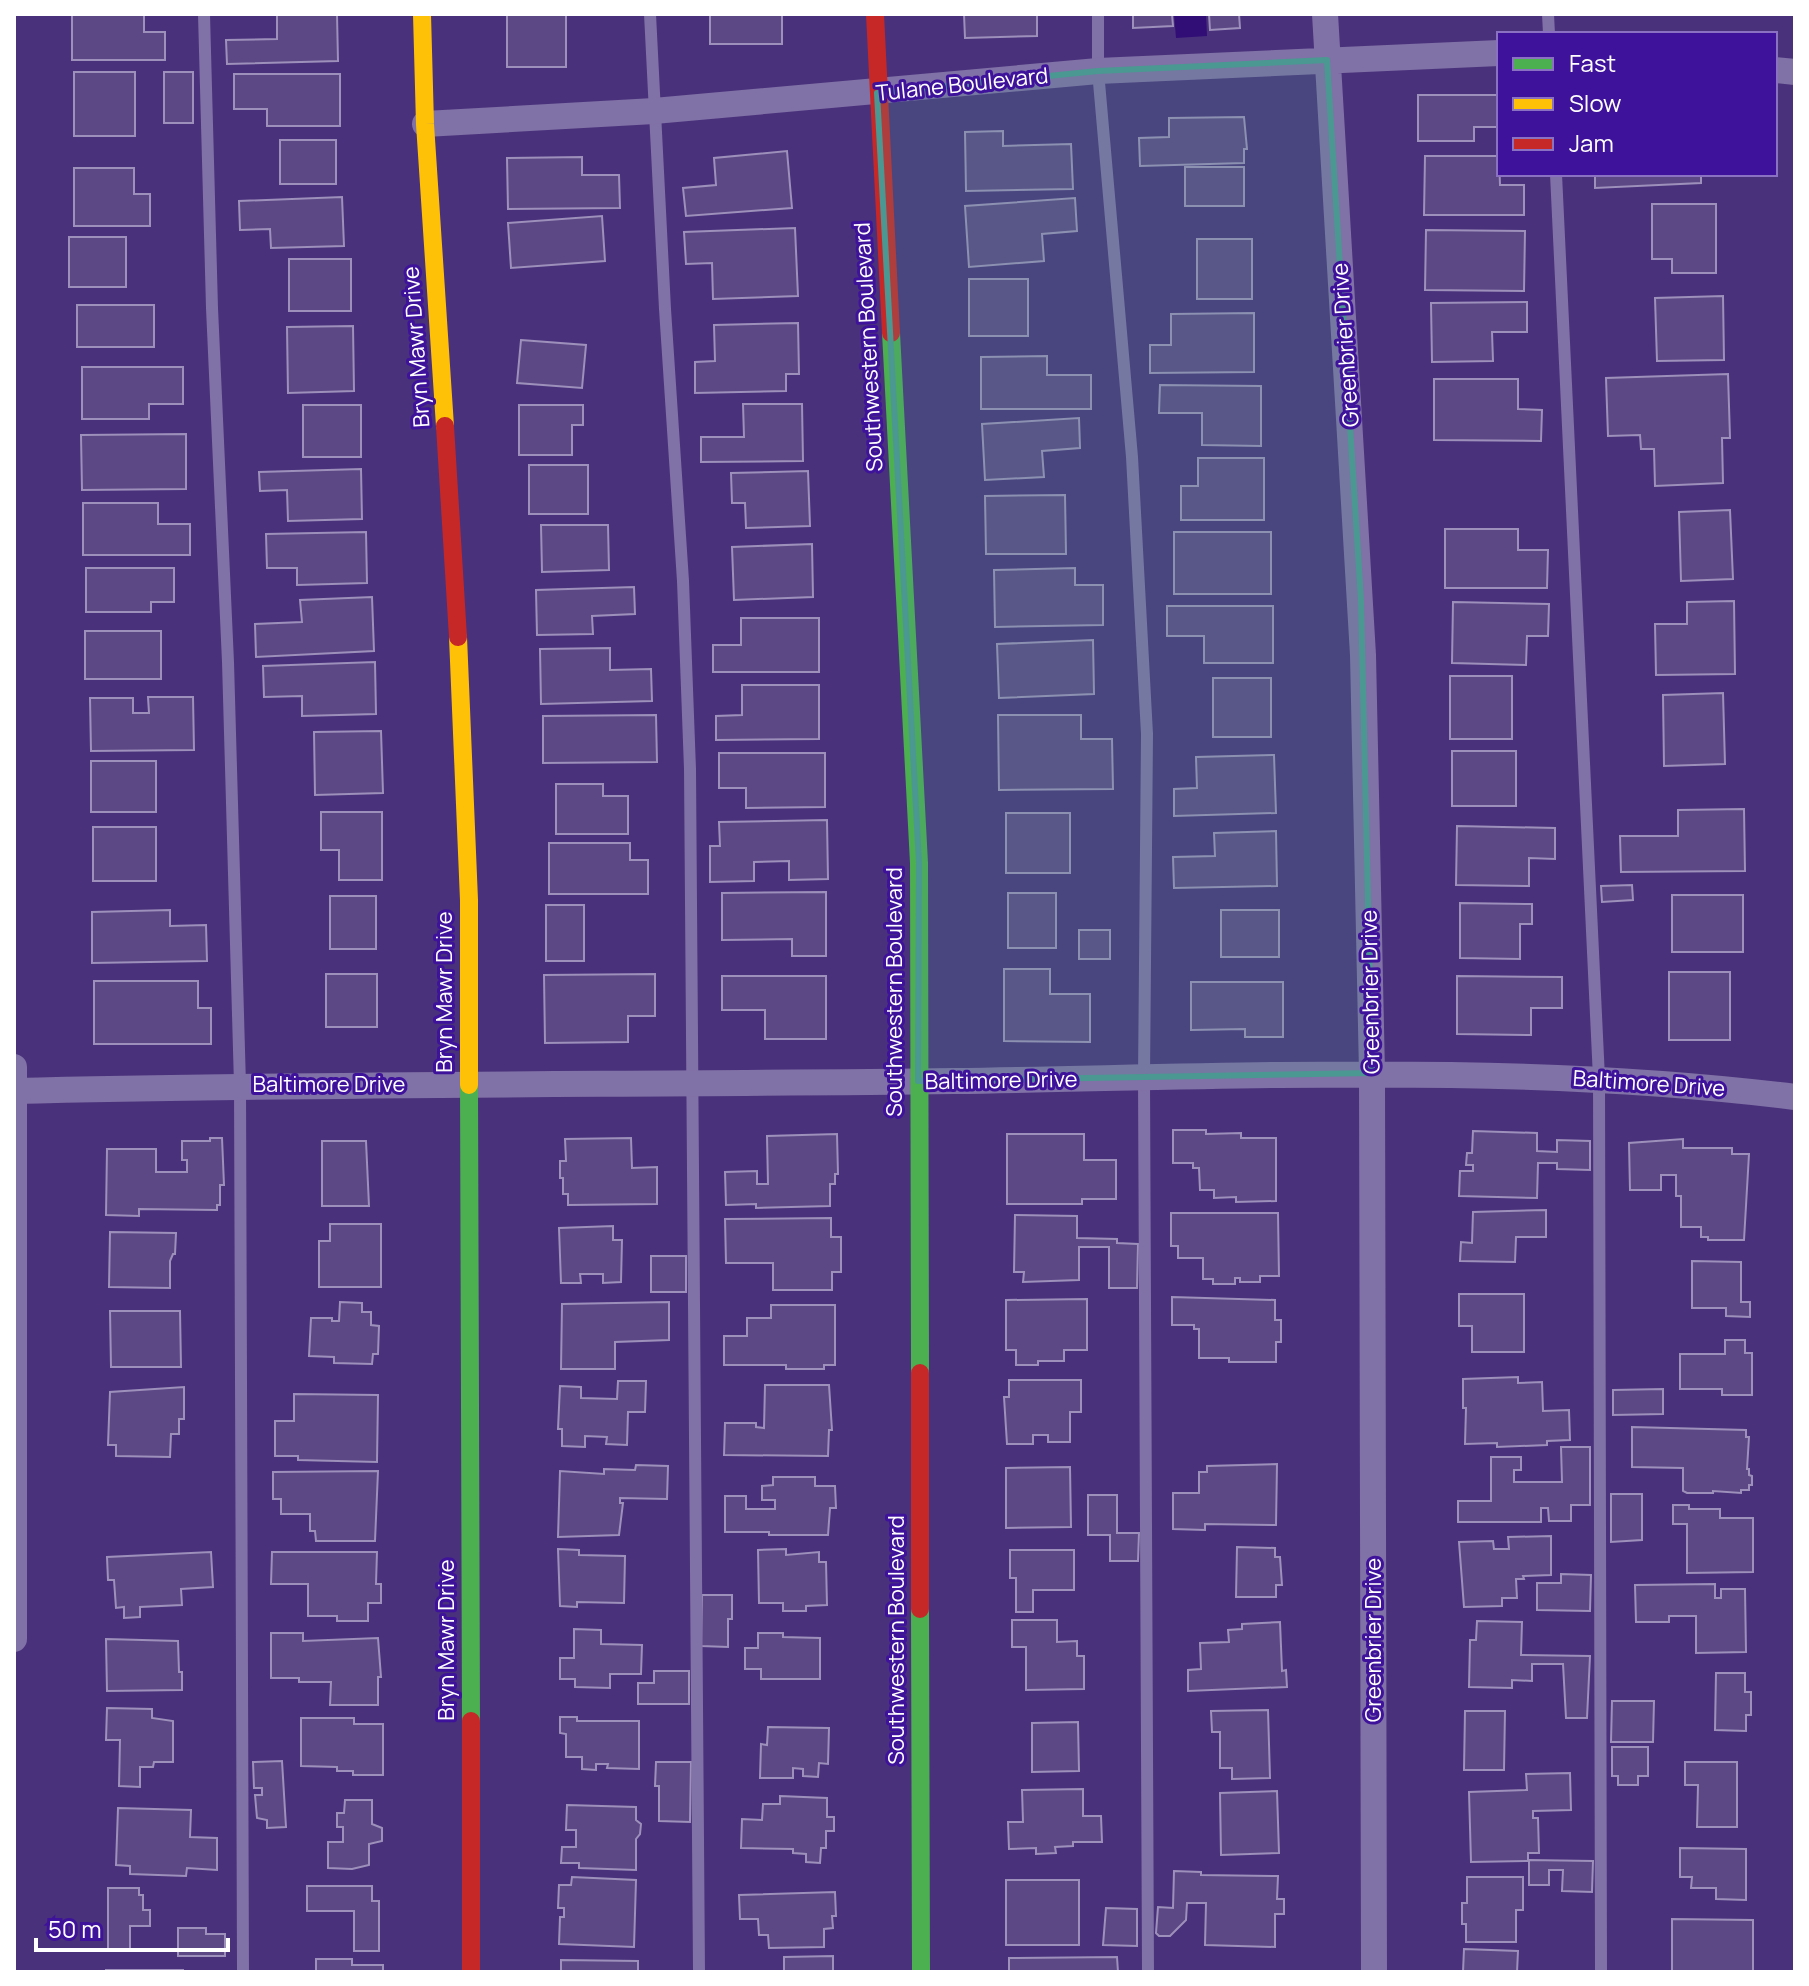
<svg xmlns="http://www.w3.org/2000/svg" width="1809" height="1986" font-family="Manrope,sans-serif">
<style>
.water{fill:#310e76}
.building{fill:#5c4885;stroke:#9d90ba;stroke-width:2}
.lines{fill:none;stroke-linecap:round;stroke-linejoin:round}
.lane{stroke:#8071a6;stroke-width:12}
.street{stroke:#8071a6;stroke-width:26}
.fast{stroke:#4caf50;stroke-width:18}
.slow{stroke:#ffc107;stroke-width:18}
.jam{stroke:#c62828;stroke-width:18}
.marked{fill:#4b9892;fill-opacity:0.2;stroke:#4b9892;stroke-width:6;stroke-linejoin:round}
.labels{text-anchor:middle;stroke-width:6;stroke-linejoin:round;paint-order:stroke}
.street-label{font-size:22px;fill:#fff;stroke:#3e129a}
</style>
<rect width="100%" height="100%" fill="#49317b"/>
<path class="water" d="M1174 14H1206L1207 36 1176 38Z"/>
<path class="building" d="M72 14H144V32H165V60H72Z
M277 14H337L338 61 227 64 226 40 277 39Z
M507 14H566V67H507Z
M710 14H782V44H710Z
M964 14H1037V36L965 38Z
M1133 14H1172L1173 26 1133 28Z
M1209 14H1239L1240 28 1210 30Z
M74 72H135V136H74Z
M164 72H193V123H164Z
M234 74H340V126H267V109H234Z
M1418 95H1499V127H1474V141H1418Z
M1244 117 1247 149H1244V163L1140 166 1139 138 1169 137V118Z
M1003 131V146L1071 144 1073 189 966 191 965 132Z
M280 140H336V184H280Z
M787 151 792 208 686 216 683 188 716 185 714 158Z
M1425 156H1499L1500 185H1524V215H1424Z
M582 157V175H619L620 208 508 209 507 158Z
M1185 167H1244V206H1185Z
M74 168H134V194H150V226H74Z
M1595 174H1701V183L1595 188Z
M342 197 344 246 271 248 270 229 240 230 239 201Z
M1075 198 1077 231 1042 234 1044 261 969 267 965 206Z
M1652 204H1716V273H1672V259H1652Z
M602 216 605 261 511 268 508 223Z
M795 228 798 296 713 299 712 263 686 264 684 232Z
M1426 230 1525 231 1524 291 1425 290Z
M69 237H126V287H69Z
M1197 239H1252V299H1197Z
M289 259H351V311H289Z
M969 279H1028V336H969Z
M1723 296 1724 360 1657 361 1655 298Z
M1527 302V332H1492L1493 361 1432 362 1431 303Z
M77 305H154V347H77Z
M1254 313V372L1150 373V345H1171V314Z
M798 323 799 374H786V391L695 393V362L715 361 714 325Z
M353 326 354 391 288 393 287 327Z
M521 340 586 345 582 388 517 383Z
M1047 356V375H1091V409H981V357Z
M82 367H183V404H149V419H82Z
M1728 374 1730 438H1722L1723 483 1655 486 1654 449H1641L1640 435 1608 436 1606 378Z
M1434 379H1518V409L1542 410 1541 441 1434 440Z
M1160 385 1261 386V446L1202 445V413H1159Z
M743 404H802L803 461 701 462V437H744Z
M303 405H361V457H303Z
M519 405H583V425H572V455H519Z
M1079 418 1080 448 1042 451 1044 477 985 480 982 424Z
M186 434V489L82 490 81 435Z
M1198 458H1264V520H1181V486H1198Z
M529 465H588V514H529Z
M361 469 362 519 288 521 287 490 260 491 259 472Z
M808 471 810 526 746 528 745 503H732L731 473Z
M1065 495 1066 554H986L985 496Z
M83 503H158V524H190V555H83Z
M1730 510 1733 579 1681 581 1679 512Z
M541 525H608L609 570 542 572Z
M1445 529H1518V550H1548L1547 588H1445Z
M366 532 367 583 297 585V568H267L266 534Z
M1174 532H1271V594H1174Z
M812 544 813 597 734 600 732 547Z
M86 568H174V602H151V612H86Z
M1075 568V585H1103V625L995 627 994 570Z
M634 587 635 614 592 616 593 634 537 635 536 590Z
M372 597 374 651 256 657 255 624 302 622 300 600Z
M1734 601 1735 674 1656 675 1655 624H1687V602Z
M1453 602 1549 604 1548 636H1527L1526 665 1452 663Z
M1167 606H1273V663H1204V636H1167Z
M741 618H819V672H713V645H741Z
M85 631H161V679H85Z
M1093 640 1094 694 999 698 997 644Z
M610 648V670L651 669 652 701 541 704 540 649Z
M375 662 376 714 302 716V696L264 697 263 666Z
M1450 676H1512V739H1450Z
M1213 678H1271V737H1213Z
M742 685H819V739L716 740V716L742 715Z
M1723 693 1725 764 1664 766 1663 695Z
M148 697H193L194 750 91 751 90 698H133V713H149Z
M656 715 657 762 543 763V716Z
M998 715H1081V739H1112L1113 789 999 790Z
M381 731 383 793 315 795 314 732Z
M1452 751H1516V806H1452Z
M719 753H825V807L746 808V788H719Z
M1274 755 1276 813 1174 816V789L1197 788 1196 757Z
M91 761H156V812H91Z
M556 784H603V796H628V834H556Z
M1744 809 1745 871 1621 872 1620 836H1678V810Z
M321 812H382V880H339V850H321Z
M1006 813H1070V873H1006Z
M827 820 828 879 789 880V861L754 862V881L710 882V846H720L719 822Z
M1457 826 1555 828V859L1529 858V886L1456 885Z
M93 827H156V881H93Z
M1276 831 1277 886 1174 888 1173 857 1215 856 1214 833Z
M549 843H630V860H648V894H549Z
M1632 885 1633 900 1602 902 1601 886Z
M826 892V956H792V939L722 940V893Z
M1008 893H1056V948H1008Z
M1672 895H1743V952H1672Z
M330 896H376V949H330Z
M1460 903 1532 904V924H1520V959L1460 958Z
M546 905H584V961H546Z
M170 910V926L206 925 207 961 92 963V912Z
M1221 910H1279V957H1221Z
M1079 930H1110V959H1079Z
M1004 969H1050V994H1090V1042L1004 1041Z
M1669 972H1730V1040H1669Z
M326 974H377V1027H326Z
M655 974V1016H628V1042L545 1043 544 975Z
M722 976H826V1039H765V1010H722Z
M1457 976 1562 977V1008H1531V1035L1457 1034Z
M94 981H198V1008H211V1044H94Z
M1191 982H1283V1037H1245V1029L1191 1030Z
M1173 1130H1206V1134L1241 1133V1138H1276V1201L1236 1202V1197L1214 1198V1190H1200L1199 1168H1193V1163H1173Z
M1473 1131 1537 1133V1151L1557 1152V1140L1590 1141V1170L1557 1169V1163H1538L1537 1198 1459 1196 1460 1171H1473V1165H1466L1467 1153H1472Z
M837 1134 838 1174H835V1184H830V1206L756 1208V1204L726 1205 725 1172 757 1171V1184H768L767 1136Z
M1007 1134H1084V1160H1116V1199H1082V1204H1007Z
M210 1138H222L224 1185H220V1205H217V1210L139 1209V1216L106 1215 107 1149H156V1172H187V1160H182V1141H210Z
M631 1138 632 1168 657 1167V1204L568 1205V1194H563V1178H560V1161H566L565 1139Z
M1683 1139V1148H1732V1154H1749L1744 1240H1708V1237H1701V1227H1681V1196H1676V1175H1661V1190H1630L1629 1143Z
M322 1141H366L369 1206H322Z
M1546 1210V1237H1516L1515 1262 1460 1261 1461 1242 1472 1243 1473 1212Z
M1171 1213H1278L1279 1276H1260V1282H1240V1278H1235V1284H1213V1279H1203V1258H1178V1246H1171Z
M1015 1215 1077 1216V1238L1117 1239V1243L1138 1244 1137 1288H1109V1247H1079V1280L1023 1282 1024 1272H1014Z
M831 1218V1237H841V1272H832V1290H773V1263H726L725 1219Z
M330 1224H381V1287H319V1241H330Z
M613 1226V1240H622L621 1282 603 1283V1274H580L581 1283H561L559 1228Z
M110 1232 176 1233 175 1254H173L170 1261V1288L109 1287Z
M651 1256H686V1292H651Z
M1692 1261 1741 1262V1302H1750V1317L1726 1316V1308H1692Z
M1459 1294H1524V1352H1472V1326H1459Z
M1172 1297 1275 1300V1320H1281V1342H1276V1362H1229V1358H1199V1329H1194V1325H1172Z
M1087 1299V1350H1064V1361H1038V1365H1016V1350H1006V1300Z
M340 1302 362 1303V1312H371V1325L379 1326 378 1354H373L372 1364 334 1363V1357L309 1356 311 1318H332V1321H339Z
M669 1302V1340L615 1342V1369H561L562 1304Z
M771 1305H835V1365H824V1369H786V1365H724V1336H747V1318H771Z
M110 1311H180L181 1367H111Z
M1725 1340H1745V1353H1752V1395H1722V1389H1680V1354H1725Z
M1518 1377V1383L1542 1382 1543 1411 1569 1410 1570 1440 1547 1441V1445L1497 1447V1443L1465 1444 1466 1408H1463V1379Z
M1009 1380H1081V1412H1070V1442H1048V1435H1033V1444H1007L1004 1397H1009Z
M618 1381H646L645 1412H628L627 1445 606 1444 607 1437 585 1436V1447L562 1446V1429H558L560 1386 581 1387V1398L617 1399Z
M765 1385H829L832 1430H829L828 1456 724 1455 725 1423H756V1427L764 1428Z
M184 1387V1419H179V1434H171L170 1457 116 1456V1445H108L110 1392Z
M1663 1389V1414L1613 1415V1390Z
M294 1394 378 1395 377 1462 298 1460V1456H275V1421H294Z
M1632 1427 1746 1430V1437H1749L1747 1469H1749V1475L1752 1476V1485H1749V1490H1741V1493L1713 1491V1493H1687L1683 1491V1468L1632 1467Z
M1561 1447H1590V1505H1571V1521H1549L1548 1508H1541V1522H1458V1501H1491V1457H1521V1470H1514V1482H1562Z
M1277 1464 1276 1525 1205 1524V1530L1173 1529V1493H1199V1472H1207V1466Z
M636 1465 668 1466 667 1499 620 1498V1503H623L619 1535 558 1537 560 1471 604 1474V1469L635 1470Z
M1070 1467 1071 1527 1006 1528V1468Z
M378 1471 375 1541H316L315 1531H310V1514H281V1499H273V1472Z
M773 1477H815V1486H835L836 1508H830L828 1535H769V1532H725V1496H746V1509H775V1500H762V1486L773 1485Z
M1611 1494H1642V1540L1611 1542Z
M1088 1495H1117V1533H1139L1138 1561H1110V1535H1088Z
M1673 1505H1689V1509H1720V1518H1753V1572L1687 1573V1524H1673Z
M1551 1536V1575L1523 1576 1524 1579H1516L1517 1598H1502V1606L1464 1607 1459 1542 1493 1541 1494 1549H1509L1508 1537Z
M1237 1547 1275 1548V1557H1280L1282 1585H1276V1597H1236Z
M558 1549 579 1550V1555L625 1556 624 1603 577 1602V1607L560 1606Z
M786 1549V1555L819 1552V1562H826L827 1605 806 1606V1611H783V1603H759L758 1550Z
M1010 1550H1074V1590H1033V1612H1016V1578H1010Z
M211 1552 213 1587 181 1589 182 1605 140 1607V1617L124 1618V1607L116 1608 114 1580H108L107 1557Z
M272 1552H377L376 1584H381V1603H368V1621H337V1616H308V1584H271Z
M1561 1574 1591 1575 1590 1611 1537 1610V1583H1561Z
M1715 1584V1598H1721V1589H1745L1746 1652 1696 1653V1616H1669V1622H1636L1635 1585Z
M702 1595H732V1619H728V1647L701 1646Z
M1012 1620H1057V1642L1077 1641V1656H1084V1689L1026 1690V1647H1012Z
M1477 1621 1522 1622 1521 1655 1590 1656 1587 1718H1566L1563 1664H1532V1681L1512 1680V1688L1469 1687 1470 1640H1476Z
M1280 1622 1282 1671 1286 1670 1287 1687 1188 1691V1670L1201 1669 1200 1643 1229 1642 1228 1630 1242 1629V1624Z
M574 1629 601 1630V1644L642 1645 641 1674H610V1688L575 1687V1679H560V1658H574Z
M271 1633H303V1641L378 1638 381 1677H378V1705H330L331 1682H299V1678H271Z
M758 1633H783V1637L820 1638V1679H761V1669H745V1648H758Z
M106 1639 178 1641 179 1672H182V1690L107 1691Z
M654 1671H689V1704H638V1683H654Z
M1716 1673H1745V1692H1751V1715H1746V1731L1715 1730Z
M1612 1701H1654L1653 1742H1611Z
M107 1708 152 1709V1718L173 1721V1762H154L153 1767H140V1787L119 1786 120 1740H106Z
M1268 1710 1270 1778 1232 1779V1768H1220V1732H1212L1211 1711Z
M1465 1711H1505L1504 1770H1464Z
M560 1717H577V1721H639V1769L607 1768 608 1764H596V1770L582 1769V1757H566V1734L560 1733Z
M301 1718H354V1724H383V1775H353V1771H337V1767L301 1766Z
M1078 1722 1079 1771 1032 1772V1723Z
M768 1727 829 1728 828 1764 819 1763 818 1777 803 1776V1769L793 1768V1778H760L761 1744 767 1745Z
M1612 1747H1648V1776H1638V1785H1618V1776H1612Z
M282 1761 286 1827 267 1828V1820L257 1818 255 1795H262V1788H254L253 1762Z
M656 1762H691L690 1822 659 1821V1786H655Z
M1685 1762H1737V1827H1697L1698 1785H1685Z
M1570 1773 1571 1810 1533 1811V1818H1538L1539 1853H1528V1861L1471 1862 1469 1792 1527 1790 1526 1774Z
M1083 1789V1816H1101L1102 1842H1073V1846L1055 1847 1056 1853 1036 1854V1848L1009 1849 1008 1822H1023L1022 1790Z
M1277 1791 1279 1853 1221 1855 1220 1793Z
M780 1796 827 1798V1817H834V1831H826V1848H821L820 1863 806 1862V1854L793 1853V1849L741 1848 742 1819 762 1820 763 1804H780Z
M345 1800H372V1824L382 1828V1841L369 1844V1865L352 1869 328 1868V1842H343V1827H337V1813H344Z
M567 1805 636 1807V1820L641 1824 640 1834 636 1839V1870L579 1868V1863H561L562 1847H576V1830H566Z
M118 1808 191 1810 190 1837 217 1838V1870L187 1868 186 1876 130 1874V1866L116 1865Z
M1680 1848 1746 1849V1900L1716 1899V1888H1691L1692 1877H1680Z
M1529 1860 1593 1861 1592 1892 1562 1891 1563 1870H1549V1885H1529Z
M1174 1871 1201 1872V1875L1278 1876 1277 1899H1284V1914H1275V1947L1205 1945 1206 1903H1187L1186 1920 1170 1936H1159L1156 1933 1158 1907 1173 1908Z
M572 1877 636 1880 634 1947 559 1944 560 1917H564V1908H558L559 1885H571Z
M1467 1877H1523V1910H1516V1942H1466V1924H1462V1903H1467Z
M1006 1880H1079V1945H1006Z
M307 1886H372V1901H379V1951H354V1911H307Z
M108 1888H139V1895H143V1910H150V1926H130V1949H108Z
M835 1892 836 1916H832L833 1928 824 1929V1947L769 1948 768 1935H759L758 1919H740L739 1895Z
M1106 1908 1137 1909V1946L1103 1945Z
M1672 1919 1753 1920V1972H1672Z
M178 1928H206V1934H225V1956H178Z
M1464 1949 1518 1951 1517 1972H1463Z
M833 1956V1972H784V1957Z
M1117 1957 1118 1972H1009V1958Z
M316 1959H352V1965H383V1972H316Z
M561 1960 638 1961V1972H561Z
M106 1970H183V1972H106Z"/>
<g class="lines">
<path class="lane" d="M204 14 212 308 228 662 240 1085 243 1972
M650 14 665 309 683 581 690 769 699 1972
M1098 14V71L1132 457 1147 734 1144 1078 1148 1972
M1548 14 1549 34
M1556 174 1599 1078 1601 1972"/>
<path class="street" d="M1325 14 1363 655 1372 1073 1374 1972
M1775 70 1795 72
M425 124 654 111 1098 71 1499 53
M14 1067V1639
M14 1091C327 1083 641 1085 954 1081 1234 1077 1516 1062 1795 1097"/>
<path class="fast" d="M891 333 919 863 920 1373
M469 1085 471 1721
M920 1609 921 1972"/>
<path class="slow" d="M422 14 425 124 445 426
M458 637 469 900V1085"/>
<path class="jam" d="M875 14 891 333
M445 426 458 637
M920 1373V1609
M471 1721V1972"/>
</g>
<path class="marked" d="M1327 60 1361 600 1372 1073 918 1081 919 863 877 93 1098 71Z"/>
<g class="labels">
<g class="street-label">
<text transform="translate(962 84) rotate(-6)" y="8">Tulane Boulevard</text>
<text transform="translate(1345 345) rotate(-94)" y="8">Greenbrier Drive</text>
<text transform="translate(416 347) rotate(-94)" y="8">Bryn Mawr Drive</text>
<text transform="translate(868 347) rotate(-93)" y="8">Southwestern Boulevard</text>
<text transform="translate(444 992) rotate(-90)" y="8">Bryn Mawr Drive</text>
<text transform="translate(894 992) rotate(-90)" y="8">Southwestern Boulevard</text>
<text transform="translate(1370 992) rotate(-91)" y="8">Greenbrier Drive</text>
<text transform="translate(1001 1080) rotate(-1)" y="8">Baltimore Drive</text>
<text transform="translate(1649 1083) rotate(4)" y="8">Baltimore Drive</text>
<text x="329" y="1092">Baltimore Drive</text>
<text transform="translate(446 1640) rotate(-90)" y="8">Bryn Mawr Drive</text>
<text transform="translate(896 1640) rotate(-90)" y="8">Southwestern Boulevard</text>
<text transform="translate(1373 1640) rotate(-90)" y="8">Greenbrier Drive</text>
</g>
</g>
<rect width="1809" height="1986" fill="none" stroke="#ffffff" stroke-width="32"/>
<rect x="1497" y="32" width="280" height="144" fill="#3e129a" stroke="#8b71c2" stroke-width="2"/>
<rect x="1513" y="58" width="40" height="12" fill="#4caf50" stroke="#8b71c2" stroke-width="2"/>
<text x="1569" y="72" font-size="24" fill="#ffffff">Fast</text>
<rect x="1513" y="98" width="40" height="12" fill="#ffc107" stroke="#8b71c2" stroke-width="2"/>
<text x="1569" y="112" font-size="24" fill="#ffffff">Slow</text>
<rect x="1513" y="138" width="40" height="12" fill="#c62828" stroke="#8b71c2" stroke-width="2"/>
<text x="1569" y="152" font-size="24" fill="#ffffff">Jam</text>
<path d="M36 1938v12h192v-12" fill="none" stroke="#ffffff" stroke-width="4"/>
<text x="48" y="1938" font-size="24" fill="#ffffff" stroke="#3e129a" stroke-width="6" paint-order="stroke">50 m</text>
</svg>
